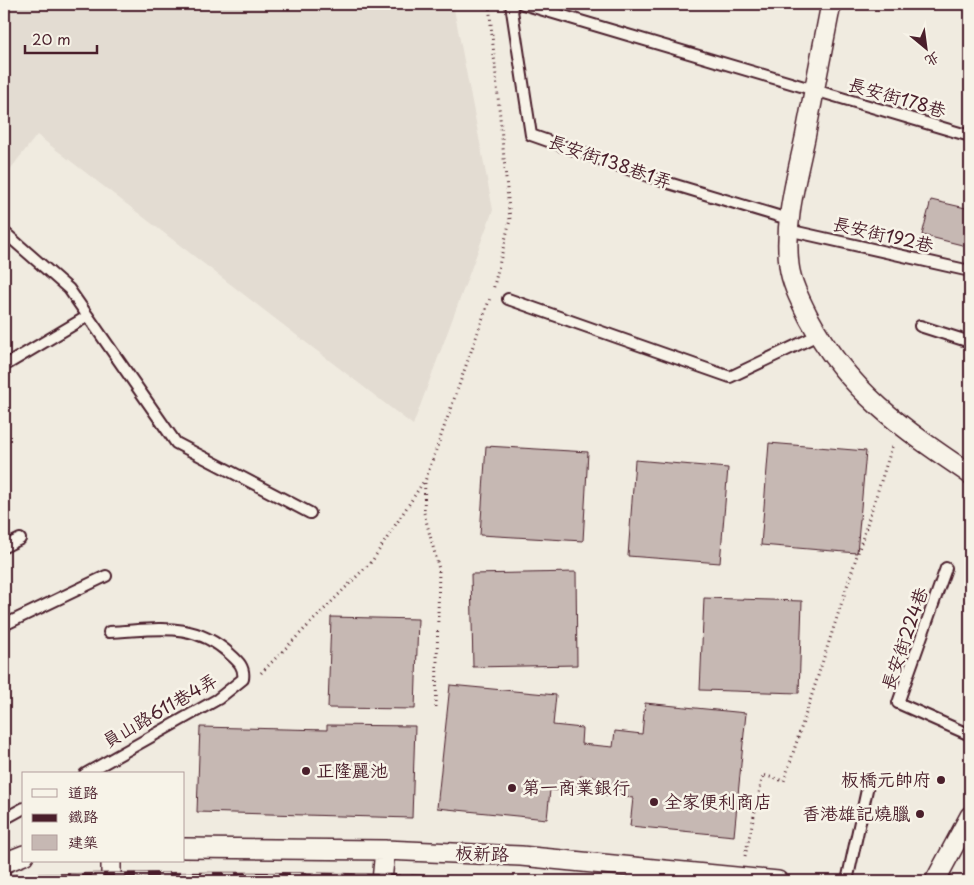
<svg xmlns="http://www.w3.org/2000/svg" width="974" height="885" font-family="'Playpen Sans','LXGW WenKai TC',sans-serif">
<style>
.built{fill:#e3dcd2}
.building{fill:#c6b8b3;stroke:#4a1f2b}
.lines{fill:none;stroke-linecap:round;stroke-linejoin:round}
.lane-casing{stroke:#4a1f2b;stroke-width:14}
.street-casing{stroke:#4a1f2b;stroke-width:22}
.path{stroke:#4a1f2b;stroke-width:3;stroke-dasharray:1 4;stroke-linecap:butt}
.lane{stroke:#f7f3e8;stroke-width:10}
.street{stroke:#f7f3e8;stroke-width:19}
.rail-casing{stroke:#4a1f2b;stroke-width:5.5}
.rail{stroke:#f7f3e8;stroke-width:4;stroke-dasharray:11;stroke-linecap:butt}
.poi-dot{fill:#4a1f2b;stroke:#f7f3e8;stroke-width:2}
.labels{text-anchor:middle;stroke-width:5;stroke-linejoin:round;paint-order:stroke}
.street-label{font-size:18px;fill:#4a1f2b;stroke:#f7f3e8}
.poi-label{font-size:18px;fill:#4a1f2b;stroke:#f7f3e8;text-anchor:start}
</style>
<rect width="100%" height="100%" fill="#f0ebe0"/>
<filter id="ink" filterUnits="userSpaceOnUse"><feTurbulence type="fractalNoise" baseFrequency=".02" numOctaves="2"/><feDisplacementMap in="SourceGraphic" scale="10" xChannelSelector="R" yChannelSelector="G"/><feConvolveMatrix kernelMatrix="1 2 1 2 8 2 1 2 1" color-interpolation-filters="sRGB"/></filter>
<g filter="url(#ink)">
<path class="built" d="M4 4H453L493 210 413 425 37 135 4 177Z"/>
<path class="building" d="M931 200 970 209V247L922 235Z
M769 443 866 451 857 553 761 545Z
M486 446 588 452 583 541 480 535Z
M635 460 728 468 720 563 628 556Z
M576 572 577 665 473 667 471 574Z
M704 598 802 601 799 693 700 690Z
M331 617 418 619 415 709 328 708Z
M450 685 556 695 553 725 582 728 581 744 613 747 615 731 642 734 645 703 746 713 734 836 630 826 633 798 605 795 607 778 580 776 579 792 550 790 547 819 437 808Z
M327 725 415 726 412 818 197 812 200 727 327 730Z"/>
<g class="lines">
<g class="lane-casing">
<path id="lane" d="M511 4 531 135 662 181 788 219
M523 4 970 136
M788 230 970 271
M4 232 69 289 176 443 310 513
M508 299 730 377 818 335
M920 326 970 342
M4 366 88 316
M4 547 20 539
M946 568 898 703 970 735
M4 625 106 576
M85 774 218 699 243 679C245 667 238 661 230 654 192 620 157 630 109 632
M4 819 24 808
M847 881 868 785"/>
</g>
<g class="street-casing">
<path id="street" d="M831 4C822 49 814 93 805 138 796 180 784 222 789 265 791 283 801 302 809 318 848 391 903 429 970 474
M184 848 385 850 521 856 778 881
M111 861V881
M4 863 24 855
M382 881 385 850
M935 881 970 816"/>
</g>
<path class="path" d="M489 4 510 220 493 290
M261 673 372 561 424 481
M436 707 439 569 424 513 425 481 490 298
M745 856 763 775 784 781 893 444"/>
<use href="#lane" class="lane"/>
<use href="#street" class="street"/>
<g class="rail-casing">
<path id="rail" d="M4 877C174 873 343 873 513 881"/>
</g>
<use href="#rail" class="rail"/>
</g>
</g>
<g class="poi-dot">
<circle cx="306" cy="771" r="5"/>
<circle cx="941" cy="780" r="5"/>
<circle cx="512" cy="788" r="5"/>
<circle cx="654" cy="802" r="5"/>
<circle cx="920" cy="814" r="5"/>
</g>
<g class="labels">
<g class="street-label">
<text transform="translate(897 98) rotate(16)" y="6">長安街178巷</text>
<text transform="translate(610 162) rotate(19)" y="6">長安街138巷1弄</text>
<text transform="translate(883 235) rotate(13)" y="6">長安街192巷</text>
<text transform="translate(905 639) rotate(-71)" y="6">長安街224巷</text>
<text transform="translate(160 711) rotate(-30)" y="6">員山路611巷4弄</text>
<text transform="translate(482 854) rotate(2)" y="6">板新路</text>
</g>
<g class="poi-label">
<text x="316" y="777">正隆麗池</text>
<text x="931" y="786" text-anchor="end">板橋元帥府</text>
<text x="522" y="794">第一商業銀行</text>
<text x="664" y="808">全家便利商店</text>
<text x="910" y="820" text-anchor="end">香港雄記燒臘</text>
</g>
</g>
<rect width="974" height="885" fill="none" stroke="#f7f3e8" stroke-width="20"/>
<rect x="10" y="10" width="954" height="865" fill="none" stroke="#4a1f2b" stroke-width="2" filter="url(#ink)"/>
<rect x="22" y="772" width="162" height="90" fill="#f7f3e8" stroke="#b29e9c"/>
<rect x="32" y="789" width="25" height="8" fill="#f7f3e8" stroke="#b29e9c"/>
<text x="68" y="798" font-size="15" fill="#4a1f2b">道路</text>
<rect x="32" y="814" width="25" height="8" fill="#4a1f2b" stroke="#b29e9c"/>
<text x="68" y="822" font-size="15" fill="#4a1f2b">鐵路</text>
<rect x="32" y="835" width="25" height="15" fill="#c6b8b3" stroke="#b29e9c"/>
<text x="68" y="848" font-size="15" fill="#4a1f2b">建築</text>
<g transform="translate(926 48) rotate(151)" stroke="#f7f3e8" stroke-width="4" paint-order="stroke">
<path d="M0-4L9 19L0 12L-9 19Z" fill="#4a1f2b"/>
<text y="-8" font-size="14" font-weight="bold" text-anchor="middle" fill="#4a1f2b">北</text>
</g>
<path d="M25 45v8h72v-8" fill="none" stroke="#4a1f2b" stroke-width="2.5"/>
<text x="32" y="45" font-size="15" fill="#4a1f2b" stroke="#f7f3e8" stroke-width="4" paint-order="stroke">20 m</text>
</svg>
